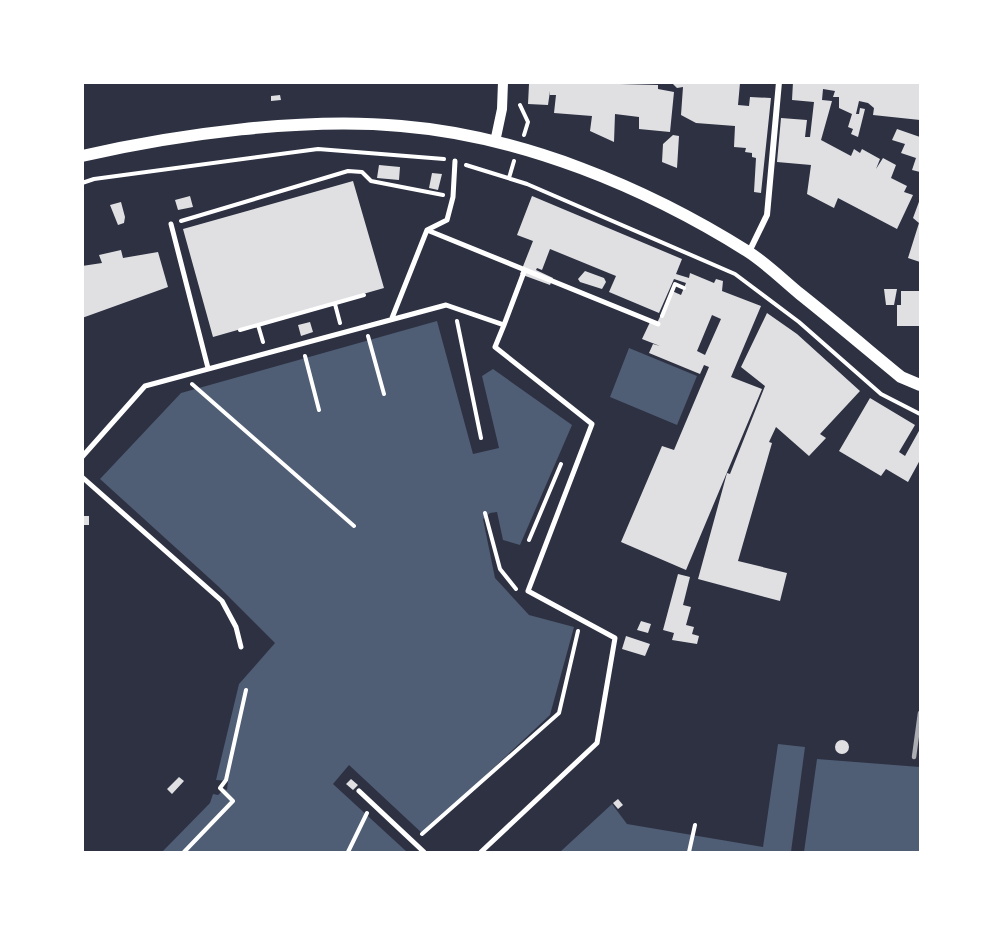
<svg xmlns="http://www.w3.org/2000/svg" width="1003" height="935" font-family="Jost,sans-serif">
<style>
.water{fill:#4f5d75}
.building{fill:#e0e0e3;fill-rule:evenodd}
.lines{fill:none;stroke-linecap:round;stroke-linejoin:round}
.path{stroke:#fff;stroke-width:4}
.pedestrian{stroke:#fff;stroke-width:5}
.minor{stroke:#fff;stroke-width:6}
.tertiary{stroke:#fff;stroke-width:10}
.secondary{stroke:#fff;stroke-width:12}
.rail{stroke:#abadb3;stroke-width:4.5}
</style>
<rect width="100%" height="100%" fill="#2d3142"/>
<path class="water" d="M437 321 473 454 499 448 482 376 493 369 572 425 520 545 503 540 497 512 490 513 483 519 495 578 529 615 574 627 550 715 423 834 349 765 333 784 407 852H162L210 803 213 794 218 795 224 789 227 790 228 781 216 780 239 684 275 643 219 587 100 479 181 393Z
M629 348 697 376 677 425 610 397Z
M778 744 805 747 791 852H560L612 804 627 824 763 847Z
M817 759 920 767V852H804Z"/>
<path class="building" d="M544 82 658 85V89L674 92 670 132 639 129V117L615 114 614 142 590 131 592 116 554 113 556 95H549L550 91 548 105 528 104 529 84Z
M671 82 740 83 738 105 749 106 750 97 771 98 761 193 754 192 756 158 752 157V153L745 152 746 148 734 147 735 126 696 123 681 115 683 87 677 88Z
M793 82H920V120L873 115 874 108 868 103 859 101 856 114H859L860 108 865 109 858 137 851 134 853 129 848 127 852 114 839 108V97H833L835 91 823 89 822 100 832 101 821 140 851 156 854 149 860 153 862 149 880 159 876 169 883 158 896 165 891 178 907 186 904 192 913 195 897 229 838 198 834 208 807 194 811 165 777 162 781 118 807 120 805 137H810L814 102 792 100Z
M280 95 281 100 271 101V96Z
M897 129 920 137V172L912 170 916 158 901 153 905 144 892 140Z
M673 135 679 136 677 168 662 162 663 144Z
M379 165 400 167 399 180 377 178Z
M432 173 442 174 438 190 429 188Z
M353 181 384 288 213 337 183 229Z
M190 196 193 207 178 210 175 200Z
M532 196 682 259 676 274 689 278 690 273 714 283 716 279 723 281 722 291 761 306 731 377 762 389 686 570 621 542 662 446 674 450 709 367 704 365 700 374 649 353 653 344 660 346 642 339 651 320 657 323 672 291 681 295 686 283 674 279 659 313 609 292 616 276 550 249 542 270 537 268 536 270 553 278 550 285 520 274 533 241 517 235ZM712 315 721 319 705 355 697 351Z
M920 199V262L908 258 919 223 913 218Z
M121 202 125 217 124 223 118 225 110 205Z
M121 250 123 258 158 252 168 287 82 318V266L102 263 99 255Z
M585 271 604 278 606 282 602 289 580 282 578 279Z
M884 289H897L894 305H886Z
M901 291H920V326H897V305H901Z
M767 313 797 334 860 391 820 434 826 438 809 456 776 427 769 442 772 443 738 561 787 573 780 601 698 579 727 473 730 474 765 386 741 367Z
M310 322 313 332 301 336 298 325Z
M870 398 915 425 899 452 905 456 920 429V460L908 482 886 469 881 476 839 451Z
M82 516H89V525H82Z
M678 574 690 577 683 605 691 607 686 625 694 627 692 634 699 636 697 644 672 640 674 633 663 630Z
M641 621 651 624 648 633 637 630Z
M626 636 650 644 645 656 622 649Z
M835 747a7 7 0 1 1 14 0a7 7 0 1 1-14 0Z
M179 777 184 781 172 794 167 789Z
M351 779 358 785 353 790 346 784Z
M618 799 623 805 618 809 613 803Z"/>
<g class="lines">
<path class="path" d="M520 105 528 122 524 135
M466 165 527 184 735 274 799 322 881 394 920 414
M509 178 514 161
M82 183 94 179 318 149 444 159
M181 221 348 171 362 172 371 181 443 195
M335 304 340 323
M662 316 675 284 684 288
M457 321 481 438
M258 325 263 342
M240 330 364 295
M368 336 384 394
M305 356 319 410
M192 384 354 526
M485 513 500 569 516 589
M529 540 561 464
M422 834 559 713 578 631
M184 852 233 801 220 788 226 780 246 690
M348 852 367 813
M689 852 695 825"/>
<path class="pedestrian" d="M171 224 208 368
M427 230 658 324
M392 318 427 230 447 220 453 197 455 161
M504 325 524 272
M82 457 145 386 446 305 504 325 495 347 592 424 528 591 615 638 597 743 481 852
M82 477 222 601 236 627 241 647
M359 791 424 852"/>
<path class="minor" d="M749 252 767 215 779 82"/>
<path class="tertiary" d="M495 142 502 109 503 82"/>
<path class="secondary" d="M82 156C178 134 304 117 401 126 522 136 645 187 747 251 766 263 783 280 800 294 834 321 867 349 901 377L920 385"/>
<path class="rail" d="M914 757 920 713"/>
</g>
<rect width="1003" height="935" fill="none" stroke="#ffffff" stroke-width="168"/>
</svg>
